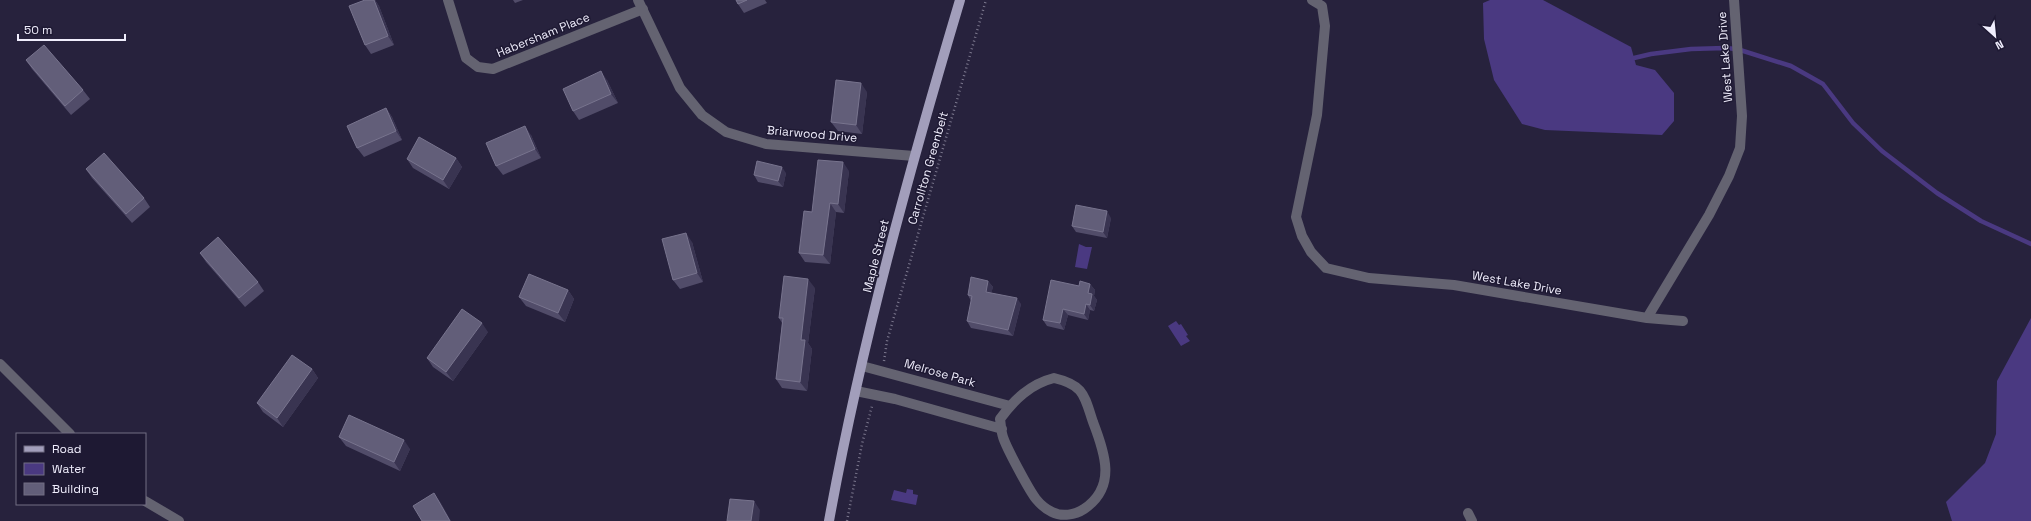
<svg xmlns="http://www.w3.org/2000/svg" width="2031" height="521" font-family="'Space Grotesk',sans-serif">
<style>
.water{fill:#4a3981}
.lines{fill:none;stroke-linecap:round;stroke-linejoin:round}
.stream{stroke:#4a3981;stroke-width:4.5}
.path{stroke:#7c788e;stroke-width:2.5;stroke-dasharray:1 3;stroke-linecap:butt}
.minor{stroke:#646371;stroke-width:10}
.major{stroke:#a29ebb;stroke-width:10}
.wall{fill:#514c69}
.shaded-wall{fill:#393451}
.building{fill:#625e79;stroke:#78748e}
.labels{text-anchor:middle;stroke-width:3;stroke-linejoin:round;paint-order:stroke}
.street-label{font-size:12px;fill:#f0eefd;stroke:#1e1933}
</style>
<rect width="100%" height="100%" fill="#27223d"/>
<path class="water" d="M1490 0H1543L1631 47 1636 65 1655 70 1674 93V121L1662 135 1545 130 1522 124 1494 80 1484 39 1483 3Z
M1079 244 1086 247H1092L1087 269 1075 267Z
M2031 318V521H1952L1946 502 1985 463 1996 434 1997 381Z
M1176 321 1179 325 1181 324 1188 335 1186 336 1190 341 1181 346 1168 326Z
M907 489 913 490V494L918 495 916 505 891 500 894 490 906 493Z"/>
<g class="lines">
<path class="stream" d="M1634 58 1651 54 1691 49 1725 48 1737 49 1791 66 1823 84 1853 123 1882 151 1937 193 1981 221 2031 244"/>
<path class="path" d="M884 361 887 341 986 0
M847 521 862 444 872 406"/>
<path class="minor" d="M448 0 466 58 478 67 493 69 643 9
M638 0 680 88 702 115 726 132 766 144 914 156
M1312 0 1322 6 1325 26 1317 115 1296 217 1302 236 1311 252 1326 268 1369 278 1454 285 1647 318 1709 215 1729 176 1740 148 1742 116 1734 0
M1647 318 1683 321
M0 364 70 434
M862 366 1010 406
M1054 378C1084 385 1084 395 1093 422 1105 453 1117 487 1084 509 1075 515 1062 517 1052 512 1046 509 1040 504 1036 499 1029 490 1006 447 1003 437 1001 431 1001 425 1000 419 1014 400 1030 384 1054 378Z
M856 391 895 399 1002 429
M145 501 179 521
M1468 513 1472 521"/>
<path class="major" d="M829 521C861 345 909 171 960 0"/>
</g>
<path class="wall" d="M365 0H375L379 6 394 45 371 54 365 45Z
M513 0H523L515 3Z
M736 0H765L767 3 744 13 738 4Z
M26 60 83 90 90 99 71 115 32 69Z
M607 80 618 103 579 120 573 111Z
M867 92 862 134 838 131 831 122Z
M386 108 392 117 402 140 364 157 357 148Z
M531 135 541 158 503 175 496 166Z
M456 158 462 167 449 189 413 168 407 159Z
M86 169 144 198 150 207 132 223 92 178Z
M849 171 844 213 836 212 830 264 805 262 799 253 812 212Z
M786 173 783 187 758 182 754 175Z
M1111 218 1107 238 1076 232 1072 226Z
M692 242 703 282 680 289 673 280Z
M200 253 258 282 264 291 245 307 206 262Z
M988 281 993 287 991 293 1021 304 1013 336 971 328 967 321 971 301 968 295Z
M1090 284 1095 290 1094 296 1097 300 1094 311 1090 310 1088 320 1068 315 1064 330 1047 326 1043 320 1079 286Z
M815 288 808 343 812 349 807 391 782 388 776 379 782 323 779 318Z
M568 290 574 299 565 322 526 306 519 297Z
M488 332 453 381 433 367 427 358Z
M312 369 318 378 283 427 263 412 257 403Z
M339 437 410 449 400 471 346 446Z"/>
<path class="shaded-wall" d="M374 0H375L379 6 394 45 388 36Z
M601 71 607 80 618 103 611 94Z
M861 83 867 92 862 134 856 125Z
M386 108 392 117 402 140 396 131Z
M525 126 531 135 541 158 535 149Z
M456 158 462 167 449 189 443 180Z
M843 162 849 171 844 213 838 204Z
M782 167 786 173 783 187 778 181Z
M830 203 836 212 830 264 823 255Z
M1107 211 1111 218 1107 238 1103 232Z
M686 233 692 242 703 282 697 273Z
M808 279 815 288 808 343 812 349 807 391 800 382 801 340Z
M988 281 993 287 990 298 986 292Z
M1090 284 1095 290 1094 296 1097 300 1094 311 1090 305 1088 293Z
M568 290 574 299 565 322 558 313Z
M1017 298 1021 304 1013 336 1008 330Z
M1086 304 1090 310 1088 320 1084 314Z
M1063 309 1068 315 1064 330 1060 323Z
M482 323 488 332 453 381 446 372Z
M312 369 318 378 283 427 277 418Z
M404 440 410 449 400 471 394 462Z
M434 493 441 503 451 521H450Z
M754 501 760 510 759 521H751Z"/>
<path class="building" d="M365 0H374L388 36 365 45 349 6Z
M736 0H747L738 4Z
M44 45 83 90 65 106 26 60Z
M601 71 611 94 573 111 563 89Z
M836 80 861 83 856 125 831 122Z
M386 108 396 131 357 148 347 126Z
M525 126 535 149 496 166 486 143Z
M419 137 456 158 443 180 407 159Z
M104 153 144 198 126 214 86 169Z
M818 160 843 162 838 204 830 203 823 255 799 253 804 211 812 212Z
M757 161 782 167 778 181 754 175Z
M1076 205 1107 211 1103 232 1072 226Z
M686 233 697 273 673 280 662 239Z
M218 237 258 282 239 298 200 253Z
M529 274 568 290 558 313 519 297Z
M784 276 808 279 801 340H805L800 382 776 379 783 318H779Z
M971 277 988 281 986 292 1017 298 1008 330 967 321 972 296 968 295Z
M1051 280 1079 286 1080 281 1090 284 1088 293 1092 294 1090 305 1086 304 1084 314 1063 309 1060 323 1043 320Z
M462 309 482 323 446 372 427 358Z
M292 355 312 369 277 418 257 403Z
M349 415 404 440 394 462 339 437Z
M434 493 450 521H422L413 506Z
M730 499 754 501 751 521H727Z"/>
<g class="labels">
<g class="street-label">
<text transform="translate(543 35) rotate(-22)" y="4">Habersham Place</text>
<text transform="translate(1725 57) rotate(-94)" y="4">West Lake Drive</text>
<text transform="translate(812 134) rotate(5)" y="4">Briarwood Drive</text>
<text transform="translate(928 168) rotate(-74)" y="4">Carrollton Greenbelt</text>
<text transform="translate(876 256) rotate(-76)" y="4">Maple Street</text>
<text transform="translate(1517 283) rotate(10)" y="4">West Lake Drive</text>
<text transform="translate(940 373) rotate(16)" y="4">Melrose Park</text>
</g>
</g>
<rect x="16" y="433" width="130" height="72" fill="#1e1933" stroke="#726e84"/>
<rect x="24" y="446" width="20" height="6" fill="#a29ebb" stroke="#726e84"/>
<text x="52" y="453" font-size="12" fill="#f0eefd">Road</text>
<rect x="24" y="463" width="20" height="12" fill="#4a3981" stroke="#726e84"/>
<text x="52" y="473" font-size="12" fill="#f0eefd">Water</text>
<rect x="24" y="483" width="20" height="12" fill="#625e79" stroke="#726e84"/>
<text x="52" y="493" font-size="12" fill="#f0eefd">Building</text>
<g transform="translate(1995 36) rotate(153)" stroke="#1e1933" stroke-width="3" paint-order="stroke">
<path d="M0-3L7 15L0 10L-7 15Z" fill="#f0eefd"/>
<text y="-6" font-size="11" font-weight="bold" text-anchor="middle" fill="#f0eefd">N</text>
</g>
<path d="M18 34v6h107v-6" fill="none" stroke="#f0eefd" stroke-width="2"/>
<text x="24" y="34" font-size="12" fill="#f0eefd" stroke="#1e1933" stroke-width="3" paint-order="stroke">50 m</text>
</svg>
